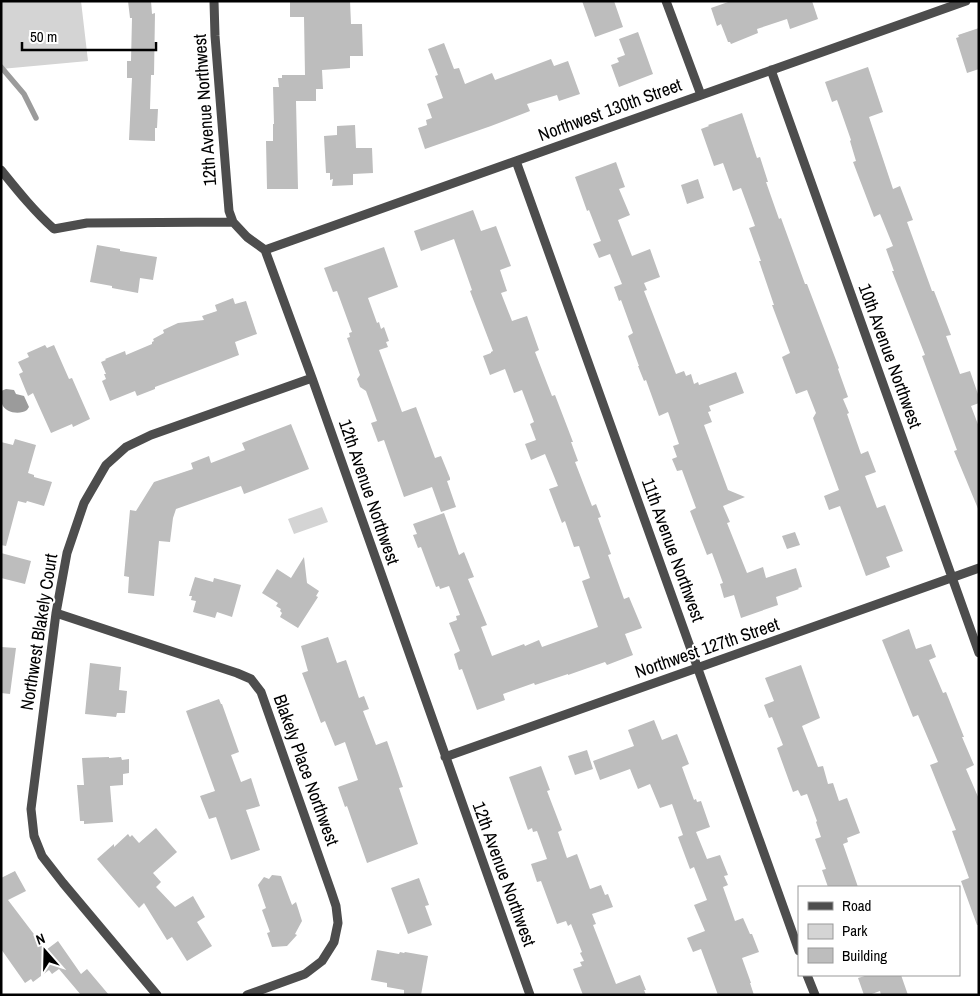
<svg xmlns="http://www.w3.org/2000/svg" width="980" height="996" font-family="'Archivo Narrow',sans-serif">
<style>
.green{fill:#d4d4d4}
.water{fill:#9b9b9b}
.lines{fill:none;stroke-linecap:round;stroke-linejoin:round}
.stream{stroke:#9b9b9b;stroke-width:5.5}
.building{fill:#bdbdbd}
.minor{stroke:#4d4d4d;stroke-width:9}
.labels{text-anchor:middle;stroke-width:4;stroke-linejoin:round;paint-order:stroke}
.street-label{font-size:18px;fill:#000;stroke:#fff}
</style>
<rect width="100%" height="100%" fill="#fff"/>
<path class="green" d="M1 1H81L88 61 1 69Z
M322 507 328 522 294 534 288 519Z"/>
<path class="water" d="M6 389 14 390 16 394 24 396 29 407 27 410C20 415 5 413 2 404 0 400 1 395 1 391Z"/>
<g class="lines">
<path class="stream" d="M1 67 24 94 36 118"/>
</g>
<path class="building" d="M128 1H151L152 14 155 13 154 75H151L150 109H158L157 128H155V141L129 140 132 78H127V61H131L132 18H130Z
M290 1H350L351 24H362L363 56H350V68L322 70 323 89H316V101H296L298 189H267L266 141H273V124H274L273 87H279L278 78H282V75H305L304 17H290Z
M582 1H614L623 27 595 37Z
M731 1H812L818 19 790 29 787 19 757 29 758 33 731 44 730 42H728L721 24 717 26 711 8Z
M979 28V69L967 73 956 38 959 37 958 35Z
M638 32 653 74 619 87 611 65 619 62 617 58 625 55 619 39Z
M444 43 454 69 459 68 465 84 492 73 495 80 551 59 554 66 568 61 580 94 559 101 557 95 527 104 530 111 491 126 425 149 418 128 427 125 426 120 432 118 427 104 443 98 435 76 438 75 428 49Z
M868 67 883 112 869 117 893 189 900 186 913 220 907 222 932 291H934L951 335 946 336 960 374 970 371 979 397V403L971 406 979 427V511L954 451 957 450 922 356 925 355 892 271H894L886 249 893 246 880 214 874 217 853 162 856 161 850 141 851 140 837 100 832 102 825 82Z
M742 113 757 158 760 157 768 182H766L779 219 781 218 805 284H807L839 368 838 369 848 397 843 399 849 413 847 414 861 454 868 451 876 472 865 476 877 508 885 505 903 551 886 557 890 567 866 576 840 506 829 510 824 496 839 490 813 418 816 413 807 390 796 394 782 357 790 353 772 305H774L759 261H761L749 228 755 226 741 188 733 191 723 163 714 166 701 129 709 126 708 125Z
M355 125 356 148H372L373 173 353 174V185L332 186 333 179 330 180V173H326L324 136 337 135V126Z
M616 162 625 187 619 189 630 215 618 220 632 256 650 249 660 277 644 283 647 290 644 291 676 374 684 371 686 376 691 374 694 384 698 382 699 385 736 372 744 393 709 406 711 411 708 412 712 422 704 425 728 490 745 497 723 506 730 522 727 523 747 573 763 567 766 578 796 568 802 587 798 588 799 589 776 597 778 605 741 618 734 595 724 598 720 584 723 583 712 553 707 555 690 511 696 508 682 470 677 471 672 459 677 457 673 446 679 444 668 412 659 416 646 380 644 381 638 366H639L628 336 633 333 621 300 619 301 614 287 622 284 610 254 599 258 593 244 601 241 589 210 587 211 575 177Z
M698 179 704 198 687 204 681 185Z
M473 210 481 231 496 226 511 266 500 270 507 291 501 293 512 321 527 316 539 350 535 352 552 396 555 395 573 442H571L578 461 575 462 592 506 596 504 601 517 598 518 611 554 608 555 624 599 629 597 642 628 625 634 633 655 607 665 605 662 568 675V674L535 685 534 683 503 694 505 700 477 710 462 669 459 670 454 654 460 651 449 623 457 620 456 616 460 615 449 586 440 589 439 586 436 587 421 547 418 548 413 535 417 534 413 524 444 513 459 555 464 552 474 577 468 579 487 625 481 627 492 656 524 644 525 646 539 640 542 647 598 627 582 581 590 578 579 546 574 547 565 521 562 523 549 489 558 486 545 454 531 460 525 444 536 440 530 424 534 422 522 390 514 393 505 369 490 375 483 356 491 353V352L493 351 470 291 472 290 454 239 421 251 414 231Z
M97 245 120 249V251L157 257 153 280 140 278 138 293 112 288V286L90 282Z
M384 247 398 287 368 298 377 323 379 322 381 329 384 327 389 341 386 342 388 347 379 350 402 412 416 407 435 458 441 456 450 478V480L447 481 456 507 441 512 432 487 404 497 384 440 378 442 371 423 377 421 366 391 360 387 357 379 360 375 347 338 350 337 349 333 352 332 337 291 333 292 324 268Z
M233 298 235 304 246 301 257 334 235 342 239 355 155 387V389L137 396 135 391 110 401 102 381 106 379 104 374H106L101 362 106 360 105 359 125 351 126 355 152 344V342L154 341 153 339 164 333 163 330 178 323 204 320 202 316 217 311 215 305Z
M45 345 47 348 54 345 69 379 72 378 90 419 73 427 72 424 51 433 33 393 28 396 19 374 23 372 18 362 29 357 27 353Z
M291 424 309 469 244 494 241 486 176 509 173 518 170 542 159 541 154 596 128 593 129 577 124 576 130 510 136 511 154 482 193 469 191 463 209 456 211 463 245 450 242 443Z
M15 439 36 445 28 473 34 475V477L52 482 44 506 27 501 26 503 18 501 6 546 1 545V442L13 445Z
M795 532 800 545 787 549 782 536Z
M1 553 31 561 25 584 1 578Z
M304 557 307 583 319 591 316 596 318 597 298 628 280 617 282 613 280 611 281 609 276 606 278 603 262 593 277 569 291 578Z
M195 577 213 582 214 578 241 585 232 617 217 612 215 618 193 612 196 601 191 600 192 596H189Z
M909 629 916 649 931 644 936 657 929 660 943 693 946 692 964 737H962L974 765 966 769 979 799V925H977L961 881 969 878 952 831 956 830 930 765 938 762 918 715 913 717 882 640Z
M328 637 337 663 346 660 359 698 364 696 369 709 363 711 376 745 387 741 403 787 399 788 418 844 367 863 347 806 345 807 338 787 358 780 345 742 335 746 325 721 321 723 302 673 308 671 301 646Z
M1 647 16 648 10 694 1 693Z
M90 663 121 667 119 690 127 691 125 713H117L116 717 85 714Z
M801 665 820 718 802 726 818 767 823 766 828 784 833 783 839 801 847 798 860 833 847 838 848 842 843 844 858 887H828L822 870 826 869 815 839 821 837 816 822 817 821 807 794 801 796 798 790 793 792 777 748 783 745 772 717 769 718 764 705 774 701 765 678Z
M219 699 221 704H222L239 752 231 755 241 782 251 778 260 806 246 810 260 850 231 860 216 817 209 819 200 796 215 791 186 711Z
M654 720 662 740 677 734 689 764 682 767 694 800 696 799 697 802 701 801 710 827 696 832 707 859 720 855 728 875 724 876 728 885 723 887 735 921 743 918 750 934H752L759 952 742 958 751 983H750L754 995H718L701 949 693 952 687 938 705 931 694 905 707 900 694 867 690 869 678 837 683 835 672 804 660 808 650 784 638 789 630 769 600 780 593 761 634 746 628 730Z
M587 750 593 769 575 775 568 756Z
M109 757V758L121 757 122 760 129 759V773L123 774V785L110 786 113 822 84 824V821H80L77 785H84L82 758Z
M541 766 550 790 547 791 562 830 558 832 567 858 577 854 590 889 601 885 605 895 608 894 613 907 592 914 596 924 593 925 616 984 640 975 646 990H644L646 995H583L573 969 582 966 580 962 584 961 580 953 582 952 571 924 568 926 566 921 557 924 541 881 537 882 531 864 547 859 537 831 533 832 532 828 528 830 509 777Z
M156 828 177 852 153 873 161 882 156 887 175 907 193 896 205 917 197 922 212 946 187 961 172 937 167 940 144 903 139 908 97 859 114 844V847L128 834 130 837 132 835 139 843Z
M15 871 26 891 8 900 46 950 58 941 81 974 87 969 109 995H81L59 969 52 974 49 970 33 982 31 979 25 983 1 949V878Z
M272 875 281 876 292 905 296 902 302 921 295 934 297 935 287 946 272 947 267 933 270 932 262 910 266 908 258 885 264 877 269 879Z
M419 878 429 905 425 906 432 925 408 934 391 888Z
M377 950 399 954 400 952 404 953 405 952 428 956 421 995H404V990L387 987V983L371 980Z
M868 975H901L908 995H881L880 991 869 995H864L858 978Z"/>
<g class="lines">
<path class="minor" d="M214 1 215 36 229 211 233 222 247 237 265 250 312 378 530 995
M666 1 701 95
M771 70 979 653
M516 161 799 951
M1 170C18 191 34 211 54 229L87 223 233 222
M265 250 966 1
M56 613 237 673 251 679 261 692 331 891 336 906 338 923 334 942 322 961 305 974 247 995
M445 757 697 668 979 568
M807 975 815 995
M157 995 63 883 42 856 34 836 31 809 56 613 67 553 84 503 106 465 126 447 151 435 312 378"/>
</g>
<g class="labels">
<g class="street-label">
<text transform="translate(205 110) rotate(-94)" y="6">12th Avenue Northwest</text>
<text transform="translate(610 110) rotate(-20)" y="6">Northwest 130th Street</text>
<text transform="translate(890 356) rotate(70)" y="6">10th Avenue Northwest</text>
<text transform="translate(369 492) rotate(71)" y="6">12th Avenue Northwest</text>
<text transform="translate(673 550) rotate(70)" y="6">11th Avenue Northwest</text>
<text transform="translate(39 632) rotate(-81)" y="6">Northwest Blakely Court</text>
<text transform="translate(707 648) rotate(-19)" y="6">Northwest 127th Street</text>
<text transform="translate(306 770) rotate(70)" y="6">Blakely Place Northwest</text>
<text transform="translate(504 874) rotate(70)" y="6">12th Avenue Northwest</text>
</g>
</g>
<rect width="980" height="996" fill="none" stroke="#000000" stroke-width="5"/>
<rect x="798" y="886" width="162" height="90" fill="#ffffff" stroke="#999999"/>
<rect x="808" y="902" width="25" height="8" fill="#4d4d4d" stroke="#999999"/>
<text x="842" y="911" font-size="15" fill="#000000">Road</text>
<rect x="808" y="924" width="25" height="15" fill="#d4d4d4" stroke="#999999"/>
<text x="842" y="936" font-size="15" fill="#000000">Park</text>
<rect x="808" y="948" width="25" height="15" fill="#bdbdbd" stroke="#999999"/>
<text x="842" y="961" font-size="15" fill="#000000">Building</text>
<g transform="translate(45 951) rotate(340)" stroke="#ffffff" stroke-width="4" paint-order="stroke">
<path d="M0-4L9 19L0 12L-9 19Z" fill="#000000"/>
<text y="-8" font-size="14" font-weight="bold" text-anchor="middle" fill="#000000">N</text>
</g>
<path d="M22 42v8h134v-8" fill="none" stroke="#000000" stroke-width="2.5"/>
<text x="30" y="42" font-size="15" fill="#000000" stroke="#ffffff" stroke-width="4" paint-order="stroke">50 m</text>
</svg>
